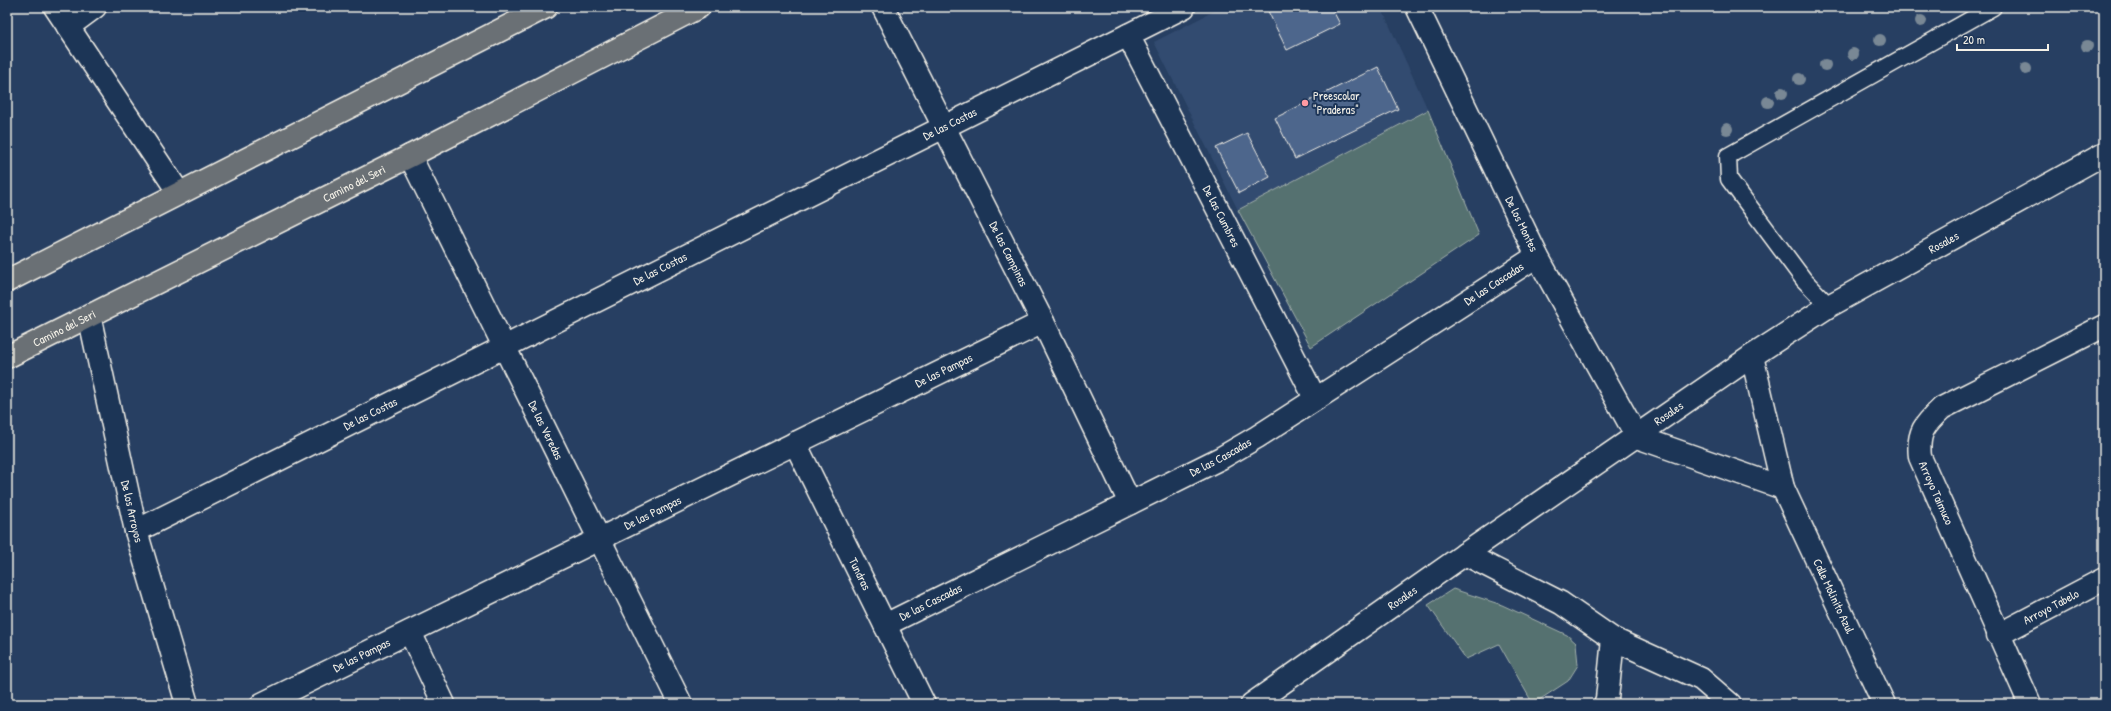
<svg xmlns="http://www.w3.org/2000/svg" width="2111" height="711" font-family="'Patrick Hand',sans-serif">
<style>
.built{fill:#334b6f}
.green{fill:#54716f;stroke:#a4b1ac}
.building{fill:#4e668c;stroke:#f4f1e8}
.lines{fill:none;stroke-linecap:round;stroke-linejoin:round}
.service-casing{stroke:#f4f1e8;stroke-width:19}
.minor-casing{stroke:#f4f1e8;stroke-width:25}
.primary-casing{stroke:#f4f1e8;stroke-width:25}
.service{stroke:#1d3557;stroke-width:16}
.minor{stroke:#1d3557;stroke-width:22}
.primary{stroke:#6b7074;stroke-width:22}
.tree{fill:#798895}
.poi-dot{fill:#ff9aa2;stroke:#1d3557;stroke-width:1.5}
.labels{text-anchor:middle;stroke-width:4;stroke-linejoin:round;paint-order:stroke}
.poi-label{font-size:12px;fill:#f4f1e8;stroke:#1d3557;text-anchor:start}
.street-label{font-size:12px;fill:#f4f1e8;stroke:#1d3557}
</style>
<rect width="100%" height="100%" fill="#273f62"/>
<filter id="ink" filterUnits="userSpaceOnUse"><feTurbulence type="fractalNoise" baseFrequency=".025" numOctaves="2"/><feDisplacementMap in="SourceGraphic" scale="8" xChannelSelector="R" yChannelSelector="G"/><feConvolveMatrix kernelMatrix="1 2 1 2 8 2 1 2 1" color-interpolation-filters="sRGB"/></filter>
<g filter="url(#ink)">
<path class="built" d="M1222 7H1381L1428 110 1238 210 1154 42Z"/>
<path class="green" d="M1428 110 1479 235 1311 347 1238 210Z
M1453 589 1502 605 1567 635 1576 643 1578 665 1568 681 1533 704 1499 644 1466 659 1428 605Z"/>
<path class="building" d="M1266 7H1331L1340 24 1287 50Z
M1378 67 1398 109 1295 159 1275 118Z
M1247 133 1270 177 1239 193 1216 148Z"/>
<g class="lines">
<g class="service-casing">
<path id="service" d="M1829 306 1804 280 1729 179 1728 156 1993 7"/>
</g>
<g class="minor-casing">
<g id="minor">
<path d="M55 7 179 193"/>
<path id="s1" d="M883 7 1043 322 1130 503"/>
<path id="s2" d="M1417 7 1537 256 1637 437 1783 488"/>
<path d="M68 27 95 7"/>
<path id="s3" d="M1128 35 1315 398"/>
<path id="s4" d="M410 156 681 704"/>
<path id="s5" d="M89 315 136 531 187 704"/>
<path id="s6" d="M1752 356 1783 488 1884 704"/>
<path id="s7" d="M795 443 924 704"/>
<path id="s8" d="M136 531 1184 7"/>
<path d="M1465 554 1561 603 1613 639 1701 679 1730 704"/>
<path id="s9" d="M885 625 1221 458 1257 437 1537 256"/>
<path d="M410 632 444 704"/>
<path id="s10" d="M1998 635 2104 579"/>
<path id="s11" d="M262 704 1043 322"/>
<path id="s12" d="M1252 704 1465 554 1752 356 1829 306 2104 154"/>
<path d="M1605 704 1607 699 1613 639"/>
<path d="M2030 704 1920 457C1917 432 1925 424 1942 408L2104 326"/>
</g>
</g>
<g class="primary-casing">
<g id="primary">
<path d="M7 281 546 7"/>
<path id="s13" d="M7 357 410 156 699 7"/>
</g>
</g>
<use href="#service" class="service"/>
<use href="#minor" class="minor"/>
<use href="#primary" class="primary"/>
</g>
<g class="tree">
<circle cx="1921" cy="21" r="6"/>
<circle cx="1880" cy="40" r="6"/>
<circle cx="2087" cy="46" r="6"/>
<circle cx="1853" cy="54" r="6"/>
<circle cx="1825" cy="65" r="6"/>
<circle cx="2026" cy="69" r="6"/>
<circle cx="1799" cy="79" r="6"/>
<circle cx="1782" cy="93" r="6"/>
<circle cx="1768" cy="102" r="6"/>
<circle cx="1727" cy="129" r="6"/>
</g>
</g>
<circle class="poi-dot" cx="1305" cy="103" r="4"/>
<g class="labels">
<g class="poi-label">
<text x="1313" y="100">Preescolar<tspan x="1313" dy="14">"Praderas"</tspan></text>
</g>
<g class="street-label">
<text dy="4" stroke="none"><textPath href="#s8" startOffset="910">De las Costas</textPath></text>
<text dy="4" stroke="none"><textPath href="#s13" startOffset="388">Camino del Seri</textPath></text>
<text dy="4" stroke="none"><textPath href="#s3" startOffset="204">De las Cumbres</textPath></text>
<text dy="4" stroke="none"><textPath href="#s2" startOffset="241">De los Montes</textPath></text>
<text dy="4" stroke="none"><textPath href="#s12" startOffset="832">Rosales</textPath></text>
<text dy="4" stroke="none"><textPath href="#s1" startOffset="277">De las Campinas</textPath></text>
<text dy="4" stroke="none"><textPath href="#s8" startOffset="586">De las Costas</textPath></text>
<text dy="4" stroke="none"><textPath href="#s9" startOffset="699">De las Cascadas</textPath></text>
<text dy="4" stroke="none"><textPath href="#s13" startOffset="64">Camino del Seri</textPath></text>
<text dy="4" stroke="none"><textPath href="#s11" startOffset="759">De las Pampas</textPath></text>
<text dy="4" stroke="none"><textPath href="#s8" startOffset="262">De las Costas</textPath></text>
<text dy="4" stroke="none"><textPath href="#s12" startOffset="508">Rosales</textPath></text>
<text dy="4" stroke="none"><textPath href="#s4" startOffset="306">De las Veredas</textPath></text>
<text dy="4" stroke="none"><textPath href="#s9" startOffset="375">De las Cascadas</textPath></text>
<text transform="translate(1936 493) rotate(66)" y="4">Arroyo Taimuco</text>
<text dy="4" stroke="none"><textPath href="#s5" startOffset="201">De los Arroyos</textPath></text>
<text dy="4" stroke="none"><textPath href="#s11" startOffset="435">De las Pampas</textPath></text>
<text dy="4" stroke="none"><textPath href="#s7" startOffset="146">Tundras</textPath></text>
<text dy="4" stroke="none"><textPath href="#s6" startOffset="255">Calle Molinito Azul</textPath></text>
<text dy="4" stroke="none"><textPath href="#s12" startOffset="184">Rosales</textPath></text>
<text dy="4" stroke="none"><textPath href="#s9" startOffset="51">De las Cascadas</textPath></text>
<text dy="4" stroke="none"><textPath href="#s10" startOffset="60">Arroyo Tabelo</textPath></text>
<text dy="4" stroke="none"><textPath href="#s11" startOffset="111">De las Pampas</textPath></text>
</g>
</g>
<rect width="2111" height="711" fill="none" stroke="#1d3557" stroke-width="24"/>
<rect x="12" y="12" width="2087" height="687" fill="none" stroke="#f4f1e8" stroke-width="1.5" filter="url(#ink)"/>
<path d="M1957 44v6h91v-6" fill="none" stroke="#f4f1e8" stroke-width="2"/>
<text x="1963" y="44" font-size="12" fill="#f4f1e8" stroke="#1d3557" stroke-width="3" paint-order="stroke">20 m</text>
</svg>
